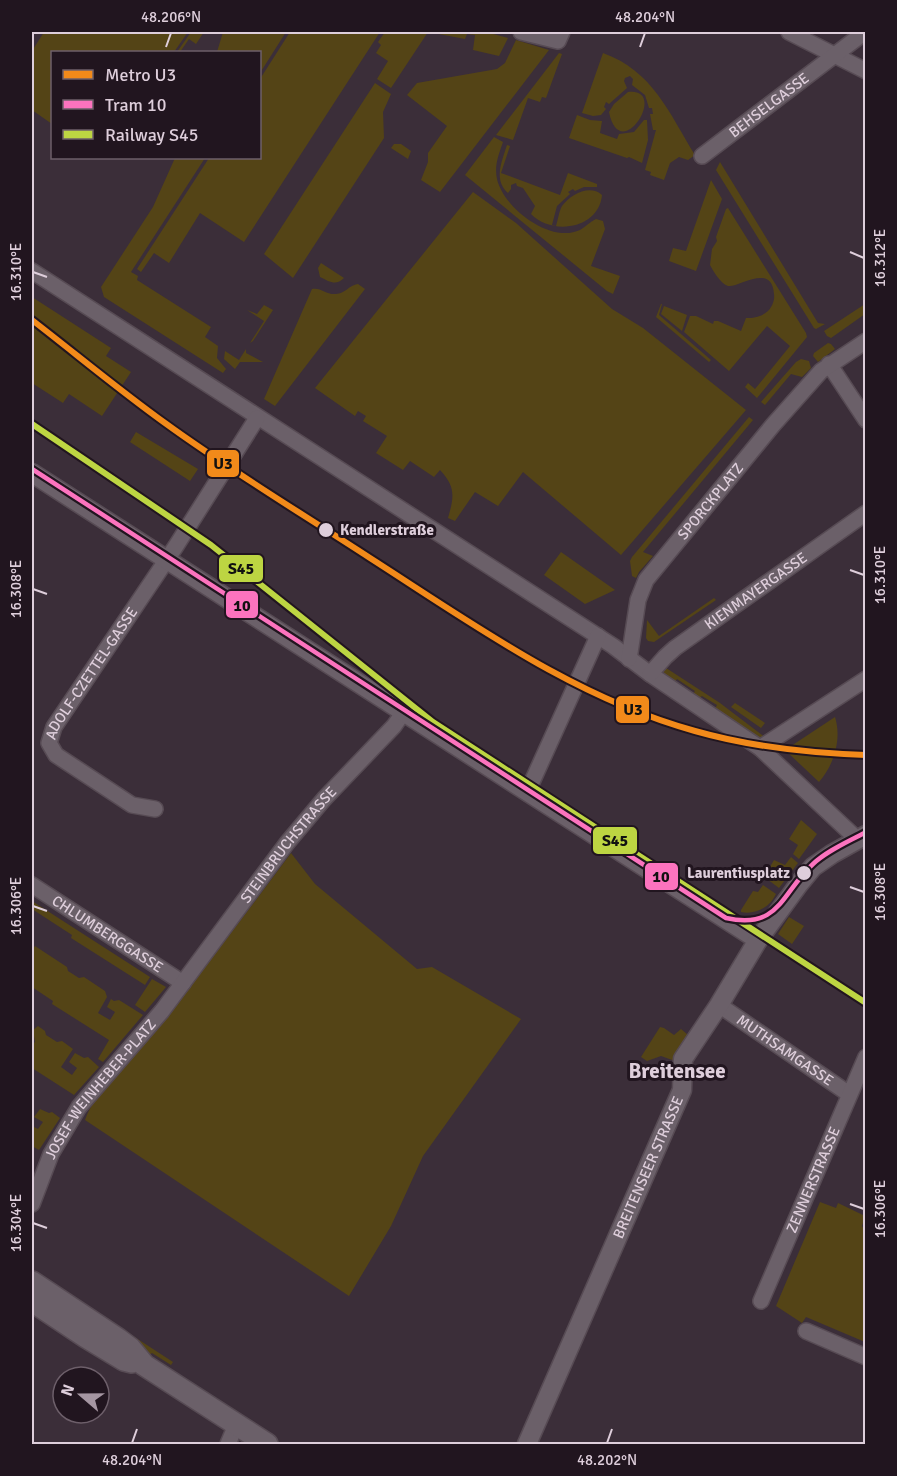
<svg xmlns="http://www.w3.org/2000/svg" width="897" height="1476" font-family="Signika,sans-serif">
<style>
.green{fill:#544416}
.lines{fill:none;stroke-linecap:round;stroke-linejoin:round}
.minor-casing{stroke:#574b54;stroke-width:18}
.tertiary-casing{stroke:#574b54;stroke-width:21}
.secondary-casing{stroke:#574b54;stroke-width:24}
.minor{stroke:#6b6069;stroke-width:15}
.tertiary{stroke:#6b6069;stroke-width:18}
.secondary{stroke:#6b6069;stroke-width:21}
.rail-1-casing{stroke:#21151f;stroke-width:10}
.rail-1{stroke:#bdd542;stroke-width:6}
.tram-1-casing{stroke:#21151f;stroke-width:9}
.tram-1{stroke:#fc73be;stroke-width:4.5}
.metro-1-casing{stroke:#21151f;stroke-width:10}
.metro-1{stroke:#f28a1a;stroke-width:6}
.ticks{fill:none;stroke:#decedb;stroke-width:2}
.stop-dot{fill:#decedb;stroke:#21151f;stroke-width:2}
.labels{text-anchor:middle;stroke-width:6;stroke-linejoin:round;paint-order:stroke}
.street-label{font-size:15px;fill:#decedb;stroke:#21151f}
.stop-label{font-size:15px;font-weight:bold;fill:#decedb;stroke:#21151f;text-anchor:start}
.district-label{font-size:21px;font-weight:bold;fill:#decedb;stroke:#21151f}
.line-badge{stroke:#21151f;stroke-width:2}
.pale-badge-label{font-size:16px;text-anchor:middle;font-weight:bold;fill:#111}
.neatline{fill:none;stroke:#decedb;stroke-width:2}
.ticks-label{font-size:15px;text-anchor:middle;fill:#decedb}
</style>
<rect width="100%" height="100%" fill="#3b2e39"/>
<path class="green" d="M44 32H188L174 52H52V124L32 110V51Z
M191 32H204L196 44 189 39 180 52H177Z
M223 32H286L260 73V52H217Z
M290 32H380L244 242 200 213 169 263 154 253 141 272 137 269 209 158H260V79Z
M385 32H486L508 38 499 56 473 50 475 35 467 34 465 39 428 32 391 88 377 79 388 61 376 53 381 45 378 42Z
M516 40 549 50 440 192 421 180 428 162V153L447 126 407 95 417 83 497 69 505 63Z
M559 53 562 54 546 98 542 97 540 102 528 98 513 140 496 135Z
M603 53C653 71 669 113 695 155L688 160 679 157 670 163 664 180 650 175 651 172 645 170 656 130H653L650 114H653L652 108H649L645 95 632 85 633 79 630 76 625 78 624 81 627 88 609 104 606 102 604 107 606 109 601 115 593 116 582 113Z
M375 83 391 94 383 112 384 138 293 278 264 254Z
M628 92C670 87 620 167 609 112L614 104Z
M577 115 590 120 602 121 600 133 617 139 619 134 634 132 644 120H647L648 140 642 163 629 157 627 158 569 138Z
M494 137 503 142C499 154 494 165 497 179 503 207 550 244 580 230 585 227 590 222 596 219L603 221 605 229 591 266 620 276 613 294 607 291 465 175Z
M394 144H401L411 151 408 159 391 148Z
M507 145 510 146 501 173 560 195 568 173 597 184V187H584L575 191 573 189 568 192 570 194 557 206 552 225 556 226C558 220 559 211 562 206 571 194 590 184 602 195 599 229 552 236 531 214L535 206 523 188 517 186 516 183 511 185V189L508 193C493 180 502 161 507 145Z
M175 158H205L131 272 138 276 137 280 211 327 205 337 218 346 217 358 226 369 223 373 104 297 101 287 153 207Z
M720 162 818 323 825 324 816 329 814 328 716 170Z
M711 180 722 199 696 271 669 261 673 248 686 251Z
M473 192 516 223 612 309 643 328 746 410 621 555 523 472 498 506 475 492 455 521 448 518C454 497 456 487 440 470L434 477 410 461 403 470 376 453 387 436 363 421 366 416 358 411 355 416 315 388Z
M728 208 806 333 807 337 757 398 745 387 748 383 755 389 790 346 767 326 729 371 684 332 690 316H696L713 324 714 321H718L741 331 746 318C754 318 761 317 768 311 772 307 775 300 774 294 772 262 738 288 728 286 721 284 713 271 710 265L712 249 717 241 716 237 726 209Z
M321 263 344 278C336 286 330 282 320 277L318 268Z
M358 284 365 289 275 406 264 399 312 289C321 287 326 295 336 294 345 294 349 285 358 284Z
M32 297 111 348 106 356 131 372 102 416 69 394 63 403 32 383Z
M661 304H662L659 315 711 360 709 362 656 317Z
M865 304V314L831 338 827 336 824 331Z
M264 305 273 310 253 341 250 343 264 321 247 310 257 314Z
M664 306 687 315 682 331 661 314Z
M828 343 831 344 835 349 818 362 813 356 814 353Z
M246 349V353L263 362H240L235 369 224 359 225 351 239 360Z
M801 359 809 361 811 368 802 377 791 374 765 405 761 402 796 362Z
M749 417 753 420 643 552 653 556 639 572 636 578 632 576 630 561 632 557Z
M136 432 198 469 190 481 130 442Z
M561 552 615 590 585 604 544 575Z
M714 598 716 600 654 642 648 641 646 638 647 620 659 636Z
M663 666 720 703 766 738 756 737 715 709 717 705 702 696 699 698 693 694 695 691 677 679 675 682 664 675Z
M735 703 765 723 761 728 731 707Z
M835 717C842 739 834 765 819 782L785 750Z
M801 820 817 834 799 859 793 854 798 845 789 839Z
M291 853 315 884 417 969 432 967 521 1019 423 1156 391 1226 349 1296 85 1120C96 1089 127 1065 147 1040 197 979 244 916 291 853Z
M791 857 798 863 779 888 767 879V872L774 860 785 865Z
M763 885 776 894C770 907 756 915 741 912V910L753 891 758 892Z
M32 901 150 977 145 985 71 938 72 935 32 909Z
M789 917 804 926 792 944 778 934Z
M35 946 67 967 68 971 79 978 84 977 105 991 107 997 98 1013 110 1020 115 1012 107 1007 111 999 114 1001 119 1000 143 1015 103 1062 98 1059 109 1040 52 1004 53 1001 32 987V950Z
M152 979 166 987 145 1012 135 1005Z
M38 1026 45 1031 46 1035 57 1042 62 1041 73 1049 61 1067 72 1075 77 1068 69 1062 75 1053 84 1058 88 1057 99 1067 74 1095 32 1068V1045L35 1042 33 1030Z
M660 1027 664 1028 674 1035 681 1029 688 1035 675 1061 661 1056 647 1061 641 1057Z
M40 1109 49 1113 52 1112 60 1118 39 1150 32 1146V1126L38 1129 43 1122 34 1117Z
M820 1202 836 1208 838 1203 865 1216 862 1226 866 1233 865 1342 806 1317 802 1323 776 1306Z
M70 1295 173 1362 171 1365 152 1353 149 1355 68 1297Z"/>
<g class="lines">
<g class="minor-casing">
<g id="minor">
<path d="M521 32 558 41 562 32"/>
<path d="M789 32 866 71"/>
<path id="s1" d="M702 156 865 32"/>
<path d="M32 271 613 646 650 674 760 748 857 839"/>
<path d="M829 364 866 420"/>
<path id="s2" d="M629 659 638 600 646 580 773 425 821 371 866 341"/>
<path id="s3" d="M650 674 665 657 675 648 866 513"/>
<path d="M760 748 866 679"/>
<path d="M527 793 598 636"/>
<path id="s4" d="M155 809 132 805 56 755 49 743 54 727 176 546 257 418"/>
<path id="s5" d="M32 885 183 983"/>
<path id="s6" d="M719 1005 849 1094"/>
<path id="s7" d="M32 1204 51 1154 79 1107 162 1011 287 843 324 799 394 726 403 713"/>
<path id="s8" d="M761 1301 866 1057"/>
<path d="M806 1331 866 1357"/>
<path d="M228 1444 236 1425"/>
</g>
</g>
<g class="tertiary-casing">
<g id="tertiary">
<path d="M32 473 758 940"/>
<path id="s9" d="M527 1444 682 1090 683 1059 719 1005 758 940 799 884 813 867 832 854 866 835"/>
</g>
</g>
<g class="secondary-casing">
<path id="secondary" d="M32 1282 118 1339 130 1348 144 1365 267 1444
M32 1301 86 1337 124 1360 132 1362"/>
</g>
<use href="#minor" class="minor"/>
<use href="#tertiary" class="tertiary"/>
<use href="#secondary" class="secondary"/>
<g class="rail-1-casing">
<path id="rail-1" d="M32 424 211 545 433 722 866 1003"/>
</g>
<use href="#rail-1" class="rail-1"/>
<g class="tram-1-casing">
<path id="tram-1" d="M32 469 726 918C780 930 781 893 813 864 828 850 848 842 866 832"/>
</g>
<use href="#tram-1" class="tram-1"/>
<g class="metro-1-casing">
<path id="metro-1" d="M32 320C76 354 119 390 165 423 231 471 301 513 370 558 473 624 575 698 695 731 751 747 808 753 866 755"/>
</g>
<use href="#metro-1" class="metro-1"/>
</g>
<path class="ticks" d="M166 47 171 33M640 47 645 33M850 252 864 258M33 272 47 277M850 570 864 575M33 589 47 594M850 887 864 892M33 906 47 911M850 1204 864 1209M33 1223 47 1228M132 1443 137 1429M607 1443 612 1429"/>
<g class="stop-dot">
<circle cx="326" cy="530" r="8"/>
<circle cx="804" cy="873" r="8"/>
</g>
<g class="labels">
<g class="street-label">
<text dy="5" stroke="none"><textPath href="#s1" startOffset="84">BEHSELGASSE</textPath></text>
<text dy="5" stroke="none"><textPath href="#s2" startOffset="183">SPORCKPLATZ</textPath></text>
<text dy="5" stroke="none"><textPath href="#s3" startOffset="135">KIENMAYERGASSE</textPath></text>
<text dy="5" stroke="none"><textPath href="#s4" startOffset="210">ADOLF-CZETTEL-GASSE</textPath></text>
<text dy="5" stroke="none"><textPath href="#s7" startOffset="444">STEINBRUCHSTRASSE</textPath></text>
<text dy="5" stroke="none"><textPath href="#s5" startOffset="90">CHLUMBERGGASSE</textPath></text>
<text dy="5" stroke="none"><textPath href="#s6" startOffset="80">MUTHSAMGASSE</textPath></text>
<text dy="5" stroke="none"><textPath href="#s7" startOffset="135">JOSEF-WEINHEBER-PLATZ</textPath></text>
<text dy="5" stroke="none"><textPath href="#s9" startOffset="302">BREITENSEER STRASSE</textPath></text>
<text dy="5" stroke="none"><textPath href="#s8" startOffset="132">ZENNERSTRASSE</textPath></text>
</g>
<g class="stop-label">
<text x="340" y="535">Kendlerstraße</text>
<text x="790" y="878" text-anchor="end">Laurentiusplatz</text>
</g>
<g class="district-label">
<text x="677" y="1078">Breitensee</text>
</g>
</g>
<g class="line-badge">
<rect x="206" y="449" width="34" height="29" rx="6" fill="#f28a1a"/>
<rect x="218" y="554" width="46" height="29" rx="6" fill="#bdd542"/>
<rect x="225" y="590" width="34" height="29" rx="6" fill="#fc73be"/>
<rect x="615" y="695" width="35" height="29" rx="6" fill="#f28a1a"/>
<rect x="592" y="826" width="46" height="29" rx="6" fill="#bdd542"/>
<rect x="644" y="862" width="35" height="29" rx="6" fill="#fc73be"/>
</g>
<g class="pale-badge-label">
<text x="223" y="469">U3</text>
<text x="241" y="574">S45</text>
<text x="242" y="611">10</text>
<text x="633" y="715">U3</text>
<text x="615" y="846">S45</text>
<text x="661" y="882">10</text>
</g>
<rect width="897" height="1476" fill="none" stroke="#21151f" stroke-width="66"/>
<rect x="51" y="51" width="210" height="108" fill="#21151f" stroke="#6d5f6a" stroke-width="1.5"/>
<rect x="63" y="70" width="30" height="9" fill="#f28a1a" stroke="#6d5f6a" stroke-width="1.5"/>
<text x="105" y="81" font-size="18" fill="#decedb">Metro U3</text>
<rect x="63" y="100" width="30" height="9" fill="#fc73be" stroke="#6d5f6a" stroke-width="1.5"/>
<text x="105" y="111" font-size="18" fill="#decedb">Tram 10</text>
<rect x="63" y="130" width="30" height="9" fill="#bdd542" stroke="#6d5f6a" stroke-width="1.5"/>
<text x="105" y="141" font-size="18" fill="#decedb">Railway S45</text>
<g transform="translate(81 1395) rotate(290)"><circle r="28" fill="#21151f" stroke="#6d5f6a" stroke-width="1.5"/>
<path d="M0-4.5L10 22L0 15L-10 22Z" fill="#a596a2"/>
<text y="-9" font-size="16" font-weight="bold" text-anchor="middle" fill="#decedb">N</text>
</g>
<rect x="33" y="33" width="831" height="1410" class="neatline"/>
<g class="ticks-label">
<text x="171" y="22">48.206°N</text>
<text x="645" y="22">48.204°N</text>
<text transform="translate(880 258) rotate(-90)" y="5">16.312°E</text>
<text transform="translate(16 272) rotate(-90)" y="5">16.310°E</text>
<text transform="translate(880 575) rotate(-90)" y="5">16.310°E</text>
<text transform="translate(16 589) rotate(-90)" y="5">16.308°E</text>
<text transform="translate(880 892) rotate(-90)" y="5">16.308°E</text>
<text transform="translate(16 906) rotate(-90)" y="5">16.306°E</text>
<text transform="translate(880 1209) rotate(-90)" y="5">16.306°E</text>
<text transform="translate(16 1223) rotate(-90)" y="5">16.304°E</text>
<text x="132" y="1465">48.204°N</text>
<text x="607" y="1465">48.202°N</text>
</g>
</svg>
